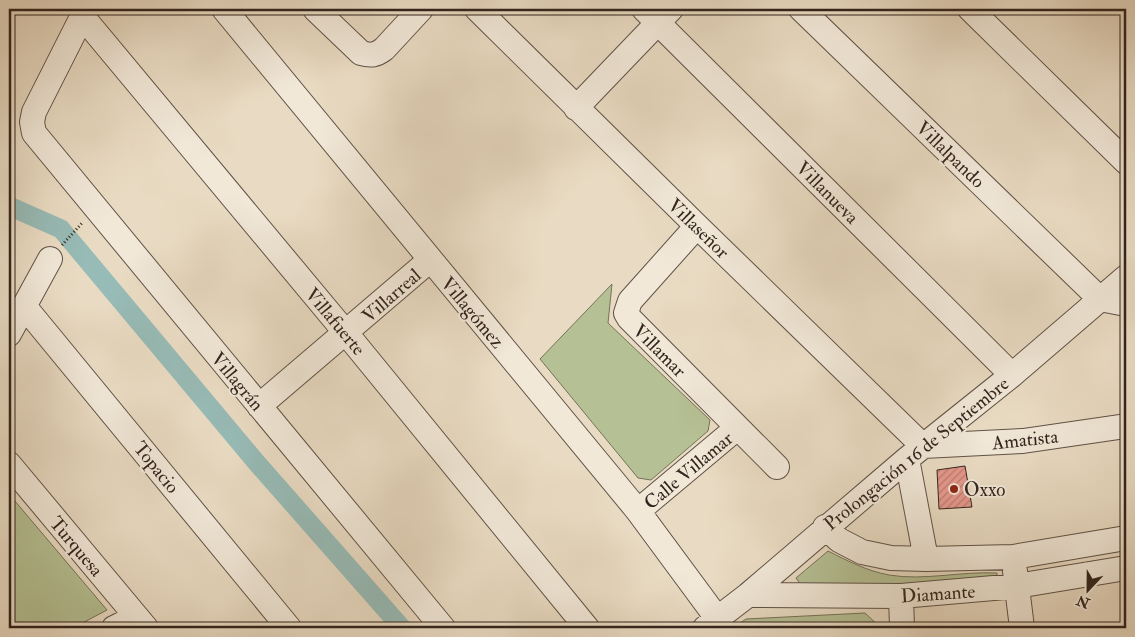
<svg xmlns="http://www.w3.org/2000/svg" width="1135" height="637" font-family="'IM FELL Double Pica',serif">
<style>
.green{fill:#b5c094;stroke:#747258}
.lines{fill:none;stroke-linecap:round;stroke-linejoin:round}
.canal{stroke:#97bbb6;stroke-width:19}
.building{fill:url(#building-hatch);stroke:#33241d}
.minor-casing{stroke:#605246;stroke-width:26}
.path{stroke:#33241d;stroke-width:3;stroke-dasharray:1 2.5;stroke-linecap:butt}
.minor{stroke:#f1e8d8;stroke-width:24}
.poi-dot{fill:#8f2418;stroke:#f1e8d8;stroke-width:2}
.labels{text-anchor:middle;stroke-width:4;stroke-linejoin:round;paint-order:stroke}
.street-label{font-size:19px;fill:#33241d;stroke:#f1e8d8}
.poi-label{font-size:19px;fill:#33241d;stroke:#f1e8d8;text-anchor:start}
</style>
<defs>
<pattern id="building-hatch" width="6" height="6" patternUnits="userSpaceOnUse" patternTransform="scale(1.25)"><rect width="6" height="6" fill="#e6988c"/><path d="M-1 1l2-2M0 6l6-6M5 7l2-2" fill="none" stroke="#bb7c72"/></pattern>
</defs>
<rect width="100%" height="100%" fill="#e9dbc3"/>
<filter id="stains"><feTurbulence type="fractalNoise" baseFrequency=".004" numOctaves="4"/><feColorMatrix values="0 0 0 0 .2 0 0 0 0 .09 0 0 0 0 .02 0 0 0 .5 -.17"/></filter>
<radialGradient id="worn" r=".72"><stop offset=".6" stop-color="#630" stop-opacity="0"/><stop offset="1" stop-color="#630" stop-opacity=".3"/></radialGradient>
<path class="green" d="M612 284 608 323 710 420 708 431 651 480 638 478 540 359Z
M9 494 107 610 73 628H9Z
M828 551C848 561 867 571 889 575 924 581 962 571 997 573V579L993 585 803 588 796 578Z
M865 613 881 628H733L746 619Z"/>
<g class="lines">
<path class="canal" d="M9 206 61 229 256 462 402 628"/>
</g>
<path class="building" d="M965 466 972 507 939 509 937 470Z"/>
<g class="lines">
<g class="minor-casing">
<path id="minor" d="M86 9 34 112 32 122 34 133 443 628
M224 9 638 511 717 618
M315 9 361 53C371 56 376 55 384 49L421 9
M477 9 697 226 923 446 1023 441 1126 426
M644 9 1012 375
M801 9 1100 299 1126 304
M970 9 1126 162
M82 16 346 333 587 628
M576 108 671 9
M697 226 630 301 626 313 629 318 777 467
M24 306 289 628
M9 334 50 259
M259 406 430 260
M907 459 926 559
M9 464 146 628
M638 511 737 428
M825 527 839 540 862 552 891 558 926 559 1013 557 1126 538
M1015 571 1022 628
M748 595 901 596 1017 586 1126 568
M901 596 902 628
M114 628 136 617
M705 628 748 595 907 459 1012 375 1126 277"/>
</g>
<path class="path" d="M62 245 83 222"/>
<use href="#minor" class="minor"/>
</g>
<circle class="poi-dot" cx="954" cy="489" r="5"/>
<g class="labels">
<g class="street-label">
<text transform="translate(951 154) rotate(44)" y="7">Villalpando</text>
<text transform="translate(828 192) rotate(45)" y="7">Villanueva</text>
<text transform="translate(699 228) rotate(44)" y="7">Villaseñor</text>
<text transform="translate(391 295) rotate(-41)" y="7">Villarreal</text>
<text transform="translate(473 312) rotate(50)" y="7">Villagómez</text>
<text transform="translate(336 321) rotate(50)" y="7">Villafuerte</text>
<text transform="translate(660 350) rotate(45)" y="7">Villamar</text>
<text transform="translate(238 381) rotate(50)" y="7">Villagrán</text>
<text transform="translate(1025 439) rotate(-6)" y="7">Amatista</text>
<text transform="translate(916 453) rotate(-39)" y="7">Prolongación 16 de Septiembre</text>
<text transform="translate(157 467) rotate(51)" y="7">Topacio</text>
<text transform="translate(688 470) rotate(-40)" y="7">Calle Villamar</text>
<text transform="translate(77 546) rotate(50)" y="7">Turquesa</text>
<text transform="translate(938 593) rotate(-4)" y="7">Diamante</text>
</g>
<g class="poi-label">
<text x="964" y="496">Oxxo</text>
</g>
</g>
<rect width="1135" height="637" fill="none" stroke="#e9dbc3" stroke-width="30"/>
<rect x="10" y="10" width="1115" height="617" fill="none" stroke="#33241d" stroke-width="2.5"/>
<rect x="15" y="15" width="1105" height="607" fill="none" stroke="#33241d"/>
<g transform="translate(1088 590) rotate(202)" stroke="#f1e8d8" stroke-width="4" paint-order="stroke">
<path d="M0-4L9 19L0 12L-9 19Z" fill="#33241d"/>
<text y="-8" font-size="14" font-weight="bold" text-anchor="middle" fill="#33241d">N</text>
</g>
<rect width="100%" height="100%" filter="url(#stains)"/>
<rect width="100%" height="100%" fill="url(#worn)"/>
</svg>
